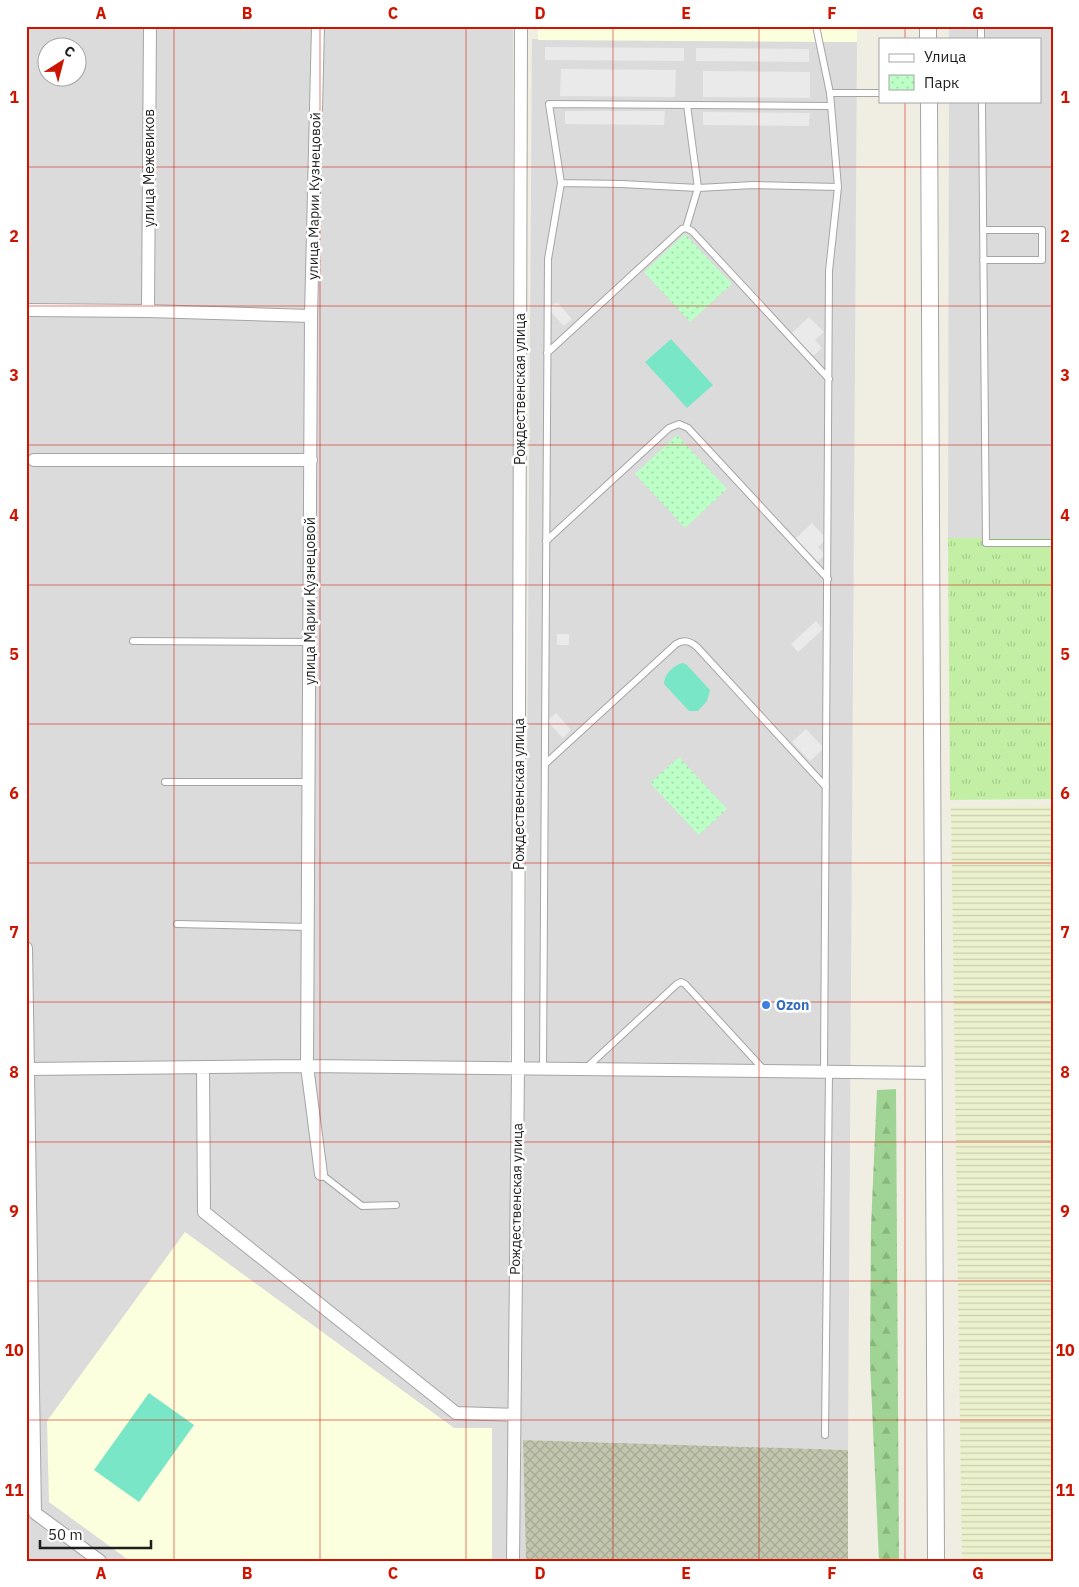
<svg xmlns="http://www.w3.org/2000/svg" width="1079" height="1587" font-family="'IBM Plex Sans',sans-serif">
<style>
.residential{fill:#dcdbdb;fill-rule:evenodd}
.education{fill:#fcffdd}
.construction{fill:url(#construction-cross-hatch)}
.farmland{fill:url(#farmland-rules)}
.grass{fill:url(#grass-tufts)}
.forest{fill:url(#forest-firs)}
.park{fill:url(#park-dots)}
.pitch{fill:#79e7c7}
.parking{fill:#eaeaea}
.lines{fill:none;stroke-linecap:round;stroke-linejoin:round}
.service-casing{stroke:#a5a5a5;stroke-width:8}
.minor-casing{stroke:#a5a5a5;stroke-width:14}
.tertiary-casing{stroke:#a5a5a5;stroke-width:18}
.service{stroke:#fff;stroke-width:6}
.minor{stroke:#fff;stroke-width:12}
.tertiary{stroke:#fff;stroke-width:16}
.grid{fill:none;stroke:#cc1400;stroke-width:1;stroke-opacity:0.55}
.shop-dot{fill:#3f7fe0;stroke:#fff;stroke-width:2}
.labels{text-anchor:middle;stroke-width:5;stroke-linejoin:round;paint-order:stroke}
.street-label{font-size:14px;fill:#1e1e1e;stroke:#fff}
.shop-label{font-size:14px;font-weight:bold;fill:#366cbe;stroke:#fff;text-anchor:start}
.neatline{fill:none;stroke:#cc1400;stroke-width:2}
.grid-label{font-size:16px;text-anchor:middle;font-weight:bold;fill:#cc1400}
</style>
<defs>
<pattern id="construction-cross-hatch" width="8" height="8" patternUnits="userSpaceOnUse" patternTransform="scale(1.25)"><rect width="8" height="8" fill="#c3c6ae"/><path d="M0 0l8 8M0 8l8-8" fill="none" stroke="#a7aa95"/></pattern>
<pattern id="farmland-rules" width="6" height="5" patternUnits="userSpaceOnUse" patternTransform="scale(1.25)"><rect width="6" height="5" fill="#ebf1cc"/><path d="M0 2.5h6" fill="none" stroke="#c9ceaf"/></pattern>
<pattern id="grass-tufts" width="24" height="20" patternUnits="userSpaceOnUse" patternTransform="scale(1.25)"><rect width="24" height="20" fill="#c2efa4"/><path d="M3 7l-1-3M5 7V3M7 7l1-3M15 17l-1-3M17 17v-4M19 17l1-3" fill="none" stroke="#a6cc8d"/></pattern>
<pattern id="forest-firs" width="22" height="20" patternUnits="userSpaceOnUse" patternTransform="scale(1.25)"><rect width="22" height="20" fill="#a0d494"/><path d="M5 1l3.5 6h-7zM16 11l3.5 6h-7z" fill="#89b67f"/></pattern>
<pattern id="park-dots" width="8" height="8" patternUnits="userSpaceOnUse" patternTransform="scale(1.25)"><rect width="8" height="8" fill="#bcffc7"/><path d="M2 2h.1M6 6h.1" fill="none" stroke="#a1daaa" stroke-width="1.8" stroke-linecap="round"/></pattern>
</defs>
<rect width="100%" height="100%" fill="#f0ede3"/>
<path class="residential" d="M26 26H513V401L518 574 510 1077H525L532 39 857 42 848 1450 523 1440 526 1561H26ZM48 48H78V78H48Z
M949 26H1053V538H948L949 101H1040V39H949Z"/>
<path class="education" d="M538 26H857V42L538 40Z
M185 1232 454 1428H492V1561H130L49 1502 47 1421Z"/>
<path class="construction" d="M523 1440 848 1450V1561H526Z"/>
<path class="farmland" d="M1053 806V1561H962L951 807Z"/>
<path class="grass" d="M948 538H1053V799L950 800Z"/>
<path class="forest" d="M896 1089 899 1561H879L870 1362 871 1227 877 1090Z"/>
<path class="park" d="M685 234 732 284 690 322 644 272Z
M677 435 727 489 685 528 635 474Z
M679 757 727 809 699 835 650 783Z"/>
<path class="pitch" d="M671 339 713 385 687 408 645 362Z
M682 663 686 664 710 690 707 701 698 711H689L664 684C664 674 673 666 682 663Z
M149 1393 194 1425 139 1502 94 1470Z"/>
<path class="parking" d="M545 47 684 48V61L545 60Z
M696 48 809 49V62L696 61Z
M561 69 676 70 675 97 560 96Z
M703 71 810 72V98L703 97Z
M565 111H665L664 125 565 124Z
M703 112 810 113 809 126 703 125Z
M557 302 572 319 564 326 548 309Z
M809 317 824 332 815 340 822 348 813 356 792 333Z
M812 523 827 539 818 547 825 555 816 563 794 540Z
M816 621 823 629 798 652 791 644Z
M557 634H569V645H557Z
M556 713 571 730 563 738 547 721Z
M806 729 824 748 810 761 792 742Z"/>
<g class="lines">
<g class="service-casing">
<path id="service" d="M816 26 830 93 838 187 829 271 824 1072
M981 26V39
M830 93H880
M982 101 986 543H1053
M561 183 622 184 698 188 753 185 838 187
M686 228 698 188 687 105
M983 230H1042V260H983
M547 353 682 229 686 228 692 231 829 379
M546 541 669 428 679 424 688 428 828 579
M133 641 310 642
M545 764 676 644C684 639 690 641 697 647L826 787
M165 782H309
M177 924 308 927
M543 1069 548 259 561 183 549 104 830 106
M585 1069 677 984 681 982 685 984 765 1071
M321 1174 362 1206 396 1205
M825 1435 829 1072"/>
</g>
<g class="minor-casing">
<path id="minor" d="M318 26 311 316 307 1066 321 1174
M26 310 148 311 311 316
M148 311 150 26
M34 460H311
M26 948 35 1513 100 1561
M203 1068 204 1212 456 1413 514 1415
M26 1069 307 1066 934 1073
M513 1561 518 1069 521 26"/>
</g>
<g class="tertiary-casing">
<path id="tertiary" d="M928 26V39
M929 101 936 1561"/>
</g>
<use href="#service" class="service"/>
<use href="#minor" class="minor"/>
<use href="#tertiary" class="tertiary"/>
</g>
<path class="grid" d="M174 26V1561M320 26V1561M466 26V1561M613 26V1561M759 26V1561M905 26V39M905 101V1561M26 167H1053M26 306H1053M26 445H1053M26 585H1053M26 724H1053M26 863H1053M26 1002H1053M26 1142H1053M26 1281H1053M26 1420H1053"/>
<circle class="shop-dot" cx="766" cy="1005" r="5"/>
<g class="labels">
<g class="street-label">
<text transform="translate(149 168) rotate(-90)" y="5">улица Межевиков</text>
<text transform="translate(314 196) rotate(-89)" y="5">улица Марии Кузнецовой</text>
<text transform="translate(520 389) rotate(-90)" y="5">Рождественская улица</text>
<text transform="translate(310 601) rotate(-90)" y="5">улица Марии Кузнецовой</text>
<text transform="translate(519 794) rotate(-90)" y="5">Рождественская улица</text>
<text transform="translate(516 1199) rotate(-89)" y="5">Рождественская улица</text>
</g>
<g class="shop-label">
<text x="776" y="1010">Ozon</text>
</g>
</g>
<rect width="1079" height="1587" fill="none" stroke="#ffffff" stroke-width="55"/>
<rect x="879" y="38" width="162" height="65" fill="#ffffff" stroke="#a5a5a5"/>
<rect x="889" y="54" width="25" height="8" fill="#ffffff" stroke="#a5a5a5"/>
<text x="924" y="62" font-size="15" fill="#1e1e1e">Улица</text>
<rect x="889" y="75" width="25" height="15" fill="url(#park-dots)" stroke="#a5a5a5"/>
<text x="924" y="88" font-size="15" fill="#1e1e1e">Парк</text>
<g transform="translate(62 62) rotate(36)"><circle r="24" fill="#ffffff" stroke="#a5a5a5"/>
<path d="M0-4L9 19L0 12L-9 19Z" fill="#cc1400"/>
<text y="-8" font-size="14" font-weight="bold" text-anchor="middle" fill="#1e1e1e">С</text>
</g>
<path d="M40 1540v8h111v-8" fill="none" stroke="#1e1e1e" stroke-width="2.5"/>
<text x="48" y="1540" font-size="15" fill="#1e1e1e" stroke="#ffffff" stroke-width="4" paint-order="stroke">50 m</text>
<rect x="28" y="28" width="1024" height="1532" class="neatline"/>
<g class="grid-label">
<text x="101" y="19">A</text>
<text x="247" y="19">B</text>
<text x="393" y="19">C</text>
<text x="540" y="19">D</text>
<text x="686" y="19">E</text>
<text x="832" y="19">F</text>
<text x="978" y="19">G</text>
<text x="14" y="103">1</text>
<text x="1065" y="103">1</text>
<text x="14" y="242">2</text>
<text x="1065" y="242">2</text>
<text x="14" y="381">3</text>
<text x="1065" y="381">3</text>
<text x="14" y="521">4</text>
<text x="1065" y="521">4</text>
<text x="14" y="660">5</text>
<text x="1065" y="660">5</text>
<text x="14" y="799">6</text>
<text x="1065" y="799">6</text>
<text x="14" y="938">7</text>
<text x="1065" y="938">7</text>
<text x="14" y="1078">8</text>
<text x="1065" y="1078">8</text>
<text x="14" y="1217">9</text>
<text x="1065" y="1217">9</text>
<text x="14" y="1356">10</text>
<text x="1065" y="1356">10</text>
<text x="14" y="1496">11</text>
<text x="1065" y="1496">11</text>
<text x="101" y="1579">A</text>
<text x="247" y="1579">B</text>
<text x="393" y="1579">C</text>
<text x="540" y="1579">D</text>
<text x="686" y="1579">E</text>
<text x="832" y="1579">F</text>
<text x="978" y="1579">G</text>
</g>
</svg>
